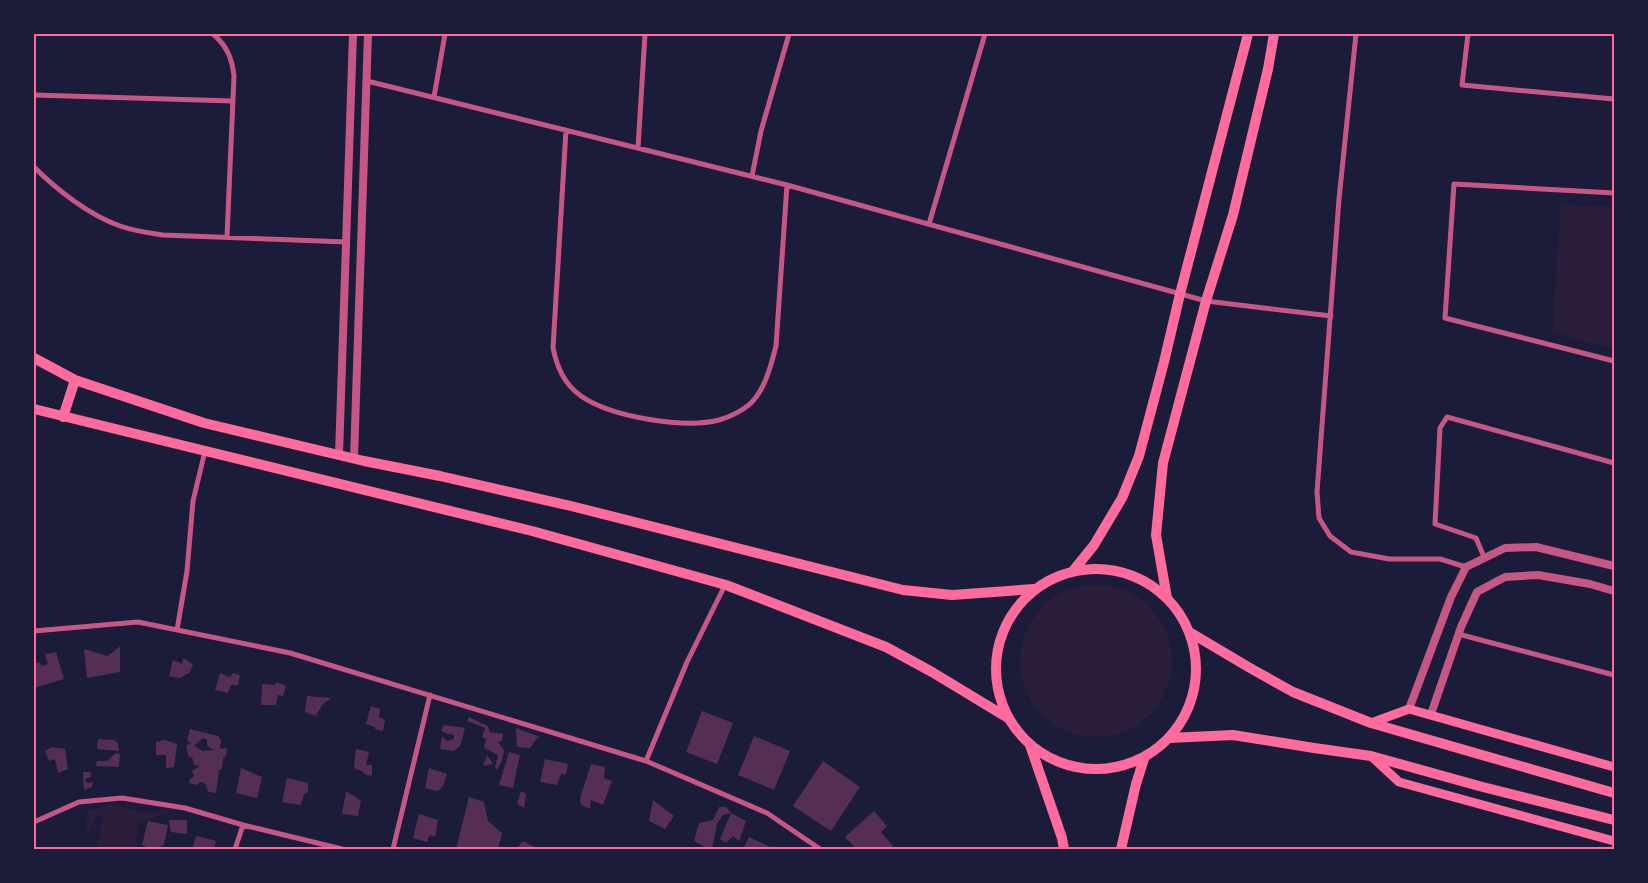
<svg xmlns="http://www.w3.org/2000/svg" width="1648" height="883" font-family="'PT Sans',sans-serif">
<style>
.green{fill:#2a1e3b}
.building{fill:#542f53;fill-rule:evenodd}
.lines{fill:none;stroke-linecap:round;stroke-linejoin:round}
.minor{stroke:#c65784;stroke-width:5}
.tertiary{stroke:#c65784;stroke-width:8}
.secondary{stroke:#ff6b9d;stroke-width:9}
.primary{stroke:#ff6b9d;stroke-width:10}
.neatline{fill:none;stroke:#ff6b9d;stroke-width:2}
</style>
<rect width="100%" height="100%" fill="#1b1b3a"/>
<path class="green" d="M1561 204 1614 207V349L1552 332Z
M1020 661a76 76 0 1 1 152 0a76 76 0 1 1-152 0Z
M109 804 139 812 174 810 138 824 136 849H101L97 848 103 816 97 815 87 836V812Z"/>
<path class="building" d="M120 646V672L87 678 84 649 108 656Z
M56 652 64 679 34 688V662L40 663 42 666 48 664 45 654Z
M183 658 193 664 190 672 180 678 169 676 173 660 182 664Z
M220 673 230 677 233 673 240 675 238 685H231L228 693 215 690Z
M277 682 286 686 283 696 278 695 276 705H261L262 684 274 685Z
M307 696 331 698 322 705 316 716 305 712Z
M371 706 380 709 379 717 385 720 383 731 375 729V727L366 724Z
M702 711 733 723 717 764 686 752Z
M469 717 488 726 490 732 503 734 502 741 498 742 504 750 502 761 497 770 495 767 498 755 484 748 486 739 482 737 485 728 467 721Z
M444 725 465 728 460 746 454 751 440 749 442 736 447 741 454 739V735L448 734 441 731Z
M516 728 540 737 536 739 530 748 517 747Z
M190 729 218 736 221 740 220 749 227 748 226 756 223 758 222 769 219 770 216 793 209 792 206 787 207 785 203 783 200 782 197 785 189 783 190 779 194 777 192 771 200 766 194 765 192 757 189 758 186 746 191 743 187 741ZM203 738 207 740V745L210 748 215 750 203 751 194 746Z
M754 736 790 751 774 790 738 775Z
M98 739 114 740 118 743 119 751 97 749Z
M165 740 177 744 174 767 166 768V755H156V742Z
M52 747 65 749 68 769 58 773 55 759 49 761 45 751Z
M356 749 369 752 366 765H372V776L364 774V772L354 768Z
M509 752 520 755 513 788 499 785Z
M116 753 120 754 119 767 96 766 97 761H107Z
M487 755 493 764 483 766Z
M545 759 568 764 566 774H561L557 785 540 782Z
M823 761 860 787 831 831 793 806Z
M591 764 605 767 604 778 612 781 603 805 591 800 590 809 581 805 580 798Z
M241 768 262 777 257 798 236 793Z
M429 768 447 774 443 786 438 791 425 788Z
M83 772H90L91 777 85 779 87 783 93 782 92 787 84 790Z
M287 778 308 783V792L304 794 301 805 282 802Z
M346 791 361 801 358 816 342 814Z
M521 791 526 794 524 808 517 804Z
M469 797 484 802 488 821 502 833 498 849H456Z
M653 800 674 816 665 829 649 821Z
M719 807H726L731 813 723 815 717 824 712 849H708L694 841 699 823 713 820Z
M874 811 887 826 881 832 893 846 889 849H856L845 837Z
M731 813 746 821 739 841 733 836 726 843 720 839Z
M419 814 438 820 435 837 430 835 427 842 413 838Z
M169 820H187V834L171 832Z
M148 821 168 825 164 845 155 849H151L142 845Z
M196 836 216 841 214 849H192Z
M749 837 770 847 769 849H743Z
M523 841 539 849H516Z"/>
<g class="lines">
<path class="minor" d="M213 34C227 46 232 58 234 76L227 237
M1356 34 1339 199 1317 492 1319 518 1330 536 1351 552 1389 559H1440L1466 567
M1468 34 1462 85 1614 99
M367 81 787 185 1206 301 1331 316
M34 95 233 101
M434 97 445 34
M566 130 553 348C557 367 564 384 581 396 611 417 684 429 719 420 730 417 744 410 752 402 766 387 771 365 776 346L787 185
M638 148 645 34
M34 167C57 190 89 215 120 226 134 231 149 233 163 235L346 242
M752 176 761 131 789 34
M1614 193 1454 184 1445 318 1614 361
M929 224 985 34
M1484 557 1476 538 1435 524 1440 428 1447 417 1614 463
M177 630 187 571 193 501 205 451
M34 631 138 622 290 653 646 761 767 813 820 849
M1458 634 1614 675
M646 761 687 662 725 585
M34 822 79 802 122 798 185 808 243 825 342 849
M235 849 243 825
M393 849 430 695"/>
<path class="tertiary" d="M339 455 353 34
M354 458 368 34
M1409 709 1451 597 1466 567 1505 548 1536 547 1614 566
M1431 714 1461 627 1477 592 1505 577 1538 575 1590 584 1614 591"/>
<path class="secondary" d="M1371 723 1409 709 1614 767
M1371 756 1399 782 1614 841"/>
<path class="primary" d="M34 358 75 380 204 423 364 461 440 476 571 506 903 590 952 595 1034 589
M34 409 532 531 726 585 886 647 932 672 1008 718
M63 417 75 380
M996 669a100 100 0 1 1 200 0a100 100 0 1 1-200 0Z
M1073 571 1094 545 1122 498 1139 456 1164 362 1180 294 1248 34
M1167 598 1156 535 1163 463 1206 301 1233 215 1268 69 1274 34
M1191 633 1250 668 1293 692 1371 723 1614 793
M1169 738 1233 735 1314 748 1371 756 1479 786 1614 820
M1030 745 1062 838 1064 849
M1121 849 1136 784 1144 759"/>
</g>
<rect width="1648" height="883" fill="none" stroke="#1b1b3a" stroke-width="70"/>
<rect x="35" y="35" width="1578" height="813" class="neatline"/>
</svg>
